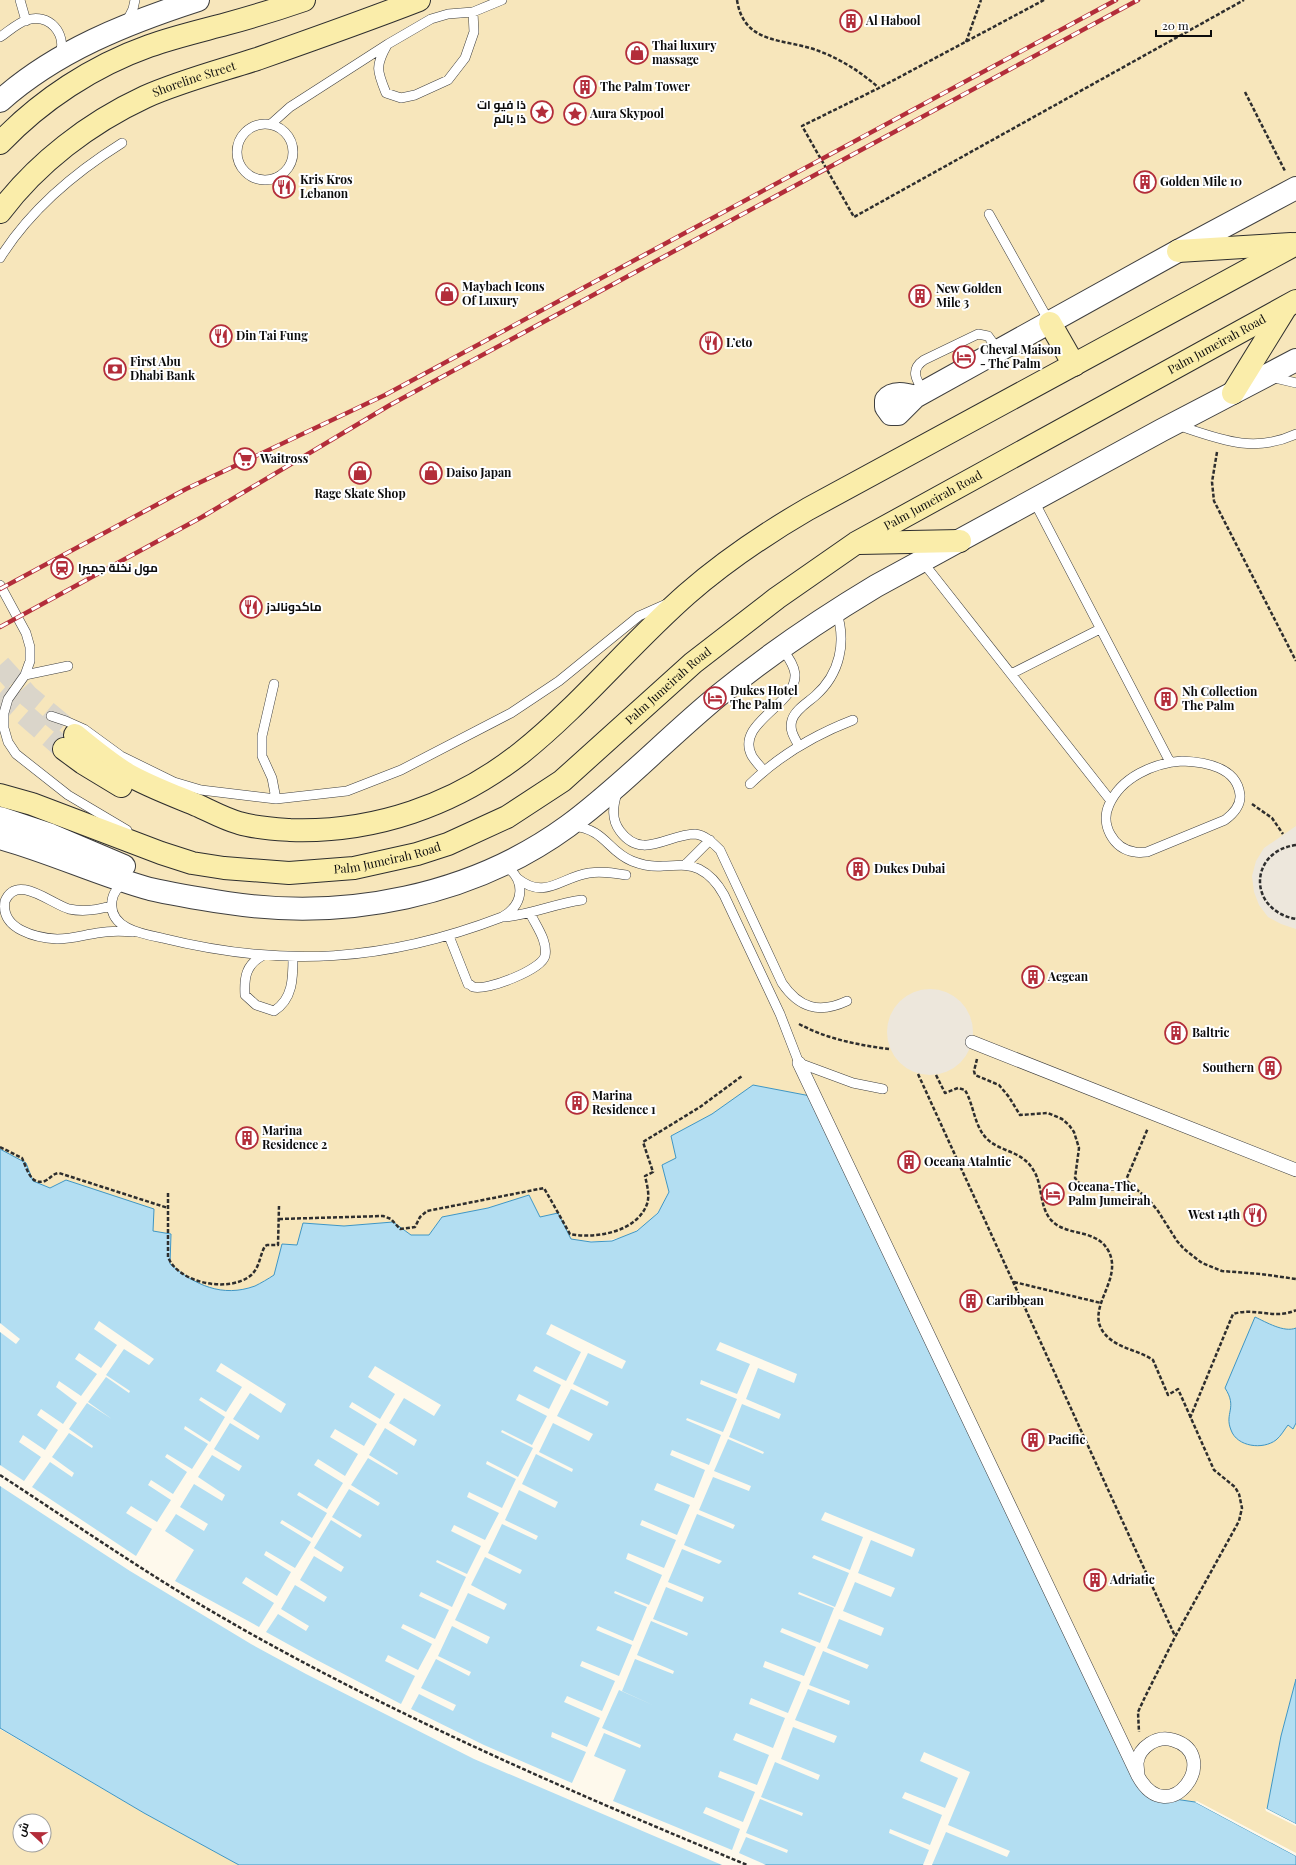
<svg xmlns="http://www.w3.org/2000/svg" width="1296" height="1865" font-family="'Playfair Display',Cairo,serif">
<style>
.sand{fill:#f7e6bb;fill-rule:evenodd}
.plaza{fill:#ede7dc}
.water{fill:#b3def2;stroke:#3f96c4}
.pier{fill:#fef9ec}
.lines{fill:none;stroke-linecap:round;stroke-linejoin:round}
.secondary-tunnel{stroke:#dad5ca;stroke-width:22;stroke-dasharray:22 11;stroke-linecap:butt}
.service-casing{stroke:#3f3f3f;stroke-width:10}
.pedestrian-casing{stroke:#3f3f3f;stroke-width:14}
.tertiary-casing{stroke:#3f3f3f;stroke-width:24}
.secondary-casing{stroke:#2e2e2e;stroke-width:24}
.path{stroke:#2e2e2e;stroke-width:2.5;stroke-dasharray:4 2;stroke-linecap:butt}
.service{stroke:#fff;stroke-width:9}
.pedestrian{stroke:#fff;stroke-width:13}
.tertiary{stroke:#fff;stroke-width:22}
.secondary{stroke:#faedaa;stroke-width:22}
.rail-casing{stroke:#b32d3a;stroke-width:4.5}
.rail{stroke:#fff;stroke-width:3;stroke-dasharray:9;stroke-linecap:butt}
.labels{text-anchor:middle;stroke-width:4;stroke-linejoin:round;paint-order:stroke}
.poi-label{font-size:12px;font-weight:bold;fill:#0c0c0c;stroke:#fff;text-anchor:start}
.street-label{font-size:12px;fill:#0c0c0c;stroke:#fff}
</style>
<rect width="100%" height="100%" fill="#fef9ec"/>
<path class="sand" d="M0 0H1296V1679L1281 1736 1267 1809 1296 1824V1856L1195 1802 1154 1796 712 1114 671 1136 676 1158 662 1165 669 1191C665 1198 662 1207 657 1213 633 1241 604 1244 570 1239L558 1213 540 1217 529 1195 488 1208 442 1217 429 1235H411L393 1222 344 1226 304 1223 297 1246 282 1244 274 1275C268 1279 262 1283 255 1286 222 1298 195 1285 170 1264L171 1234 153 1231 104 1193 66 1180 50 1188 33 1181 26 1163 0 1149Z
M0 1729 144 1813 239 1865H0ZM20 1821H44V1845H20Z"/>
<path class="plaza" d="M1296 826V929L1281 924 1268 917 1259 905 1254 892 1252 876 1256 861 1264 848Z
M887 1032a43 43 0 1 1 86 0a43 43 0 1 1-86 0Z"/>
<path class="water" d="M753 1085 821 1098 1154 1796 1195 1802 1296 1856V1865H239L144 1813 0 1728V1149L26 1163 33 1181 50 1188 66 1180 154 1209 153 1231 171 1234 170 1264C195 1285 222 1298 255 1286 261 1283 268 1279 274 1275L282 1244 297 1245 303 1223 344 1226 393 1222 411 1235H429L442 1217 488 1208 529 1195 540 1217 558 1213 571 1239 591 1242 612 1241 637 1231 658 1213 669 1192 662 1165 676 1158 671 1136 712 1114Z
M1255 1317C1266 1322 1284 1333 1296 1328V1423L1293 1429 1288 1425C1284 1430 1281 1436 1276 1440 1263 1450 1237 1447 1231 1430 1224 1413 1238 1408 1225 1388Z
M1296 1679V1824L1267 1809 1281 1736Z"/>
<path class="pier" d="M99 1321 154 1359 149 1365 124 1349 106 1375 130 1391 129 1393 106 1377 88 1402 112 1419 87 1403 69 1429 93 1446 92 1448 69 1433 52 1457 74 1473 72 1477 50 1462 32 1487 136 1556 152 1529 126 1513 131 1506 157 1522 171 1500 148 1485 151 1480 173 1494 187 1472 165 1457 167 1454 192 1469 208 1444 184 1429 185 1426 210 1442 225 1417 199 1400 201 1397 226 1412 242 1387 216 1371 221 1363 286 1404 281 1413 250 1393 233 1419 260 1436 258 1440 230 1423 214 1449 242 1466 239 1471 212 1455 198 1477 225 1495 222 1501 194 1484 180 1507 208 1524 204 1531 176 1514 165 1531 194 1550 175 1581 259 1627 274 1603 242 1583 246 1577 277 1596 291 1572 264 1555 266 1551 295 1568 311 1542 280 1523 282 1520 312 1538 327 1513 297 1495 299 1492 327 1509 343 1483 314 1465 318 1459 345 1476 358 1454 330 1437 335 1429 364 1446 377 1424 349 1407 352 1402 380 1419 395 1394 368 1377 375 1366 441 1405 434 1416 404 1398 389 1423 417 1440 414 1446 385 1428 369 1455 398 1473 397 1475 368 1458 351 1485 380 1503 378 1506 349 1489 332 1517 362 1535 360 1538 331 1520 314 1548 344 1567 341 1572 314 1556 300 1580 327 1597 324 1602 295 1585 281 1609 309 1626 306 1631 278 1614 266 1632 315 1659 401 1704 415 1676 385 1661 388 1655 418 1670 432 1644 401 1628 403 1624 435 1639 449 1610 419 1596 421 1592 452 1607 466 1577 436 1562 437 1560 467 1574 481 1546 451 1531 454 1525 485 1540 499 1513 467 1497 469 1492 502 1508 516 1479 486 1464 487 1461 518 1477 533 1448 501 1432 502 1430 532 1445 547 1416 516 1400 519 1394 549 1409 561 1385 533 1371 536 1366 566 1381 581 1352 546 1334 551 1324 626 1361 622 1369 588 1353 573 1384 609 1402 607 1406 571 1389 557 1416 593 1434 589 1441 553 1423 539 1452 573 1469 572 1472 536 1454 522 1484 558 1502 555 1508 519 1490 505 1520 538 1536 536 1540 502 1524 488 1553 522 1570 520 1574 485 1557 471 1585 507 1604 504 1610 468 1593 455 1620 490 1637 487 1644 452 1626 438 1656 471 1672 469 1676 436 1659 421 1688 456 1705 453 1711 419 1694 411 1709 484 1745 572 1783 586 1752 551 1737 552 1732 587 1747 600 1718 564 1702 567 1696 602 1711 615 1681 580 1666 582 1661 619 1676 632 1645 596 1630 598 1626 633 1641 647 1607 614 1593 615 1591 649 1605 662 1575 626 1559 628 1553 664 1568 676 1540 640 1525 642 1520 677 1535 690 1505 654 1490 657 1483 694 1498 705 1470 670 1455 672 1450 709 1465 721 1435 686 1420 687 1418 723 1432 737 1399 700 1384 701 1380 737 1394 750 1364 716 1350 720 1342 797 1374 794 1383 758 1368 746 1399 781 1414 779 1419 742 1404 729 1437 764 1452 763 1454 728 1439 714 1471 751 1486 749 1491 713 1477 699 1510 735 1525 733 1529 697 1514 684 1545 722 1561 719 1564 682 1549 668 1582 704 1597 702 1602 666 1587 653 1619 688 1633 687 1636 651 1621 637 1655 674 1671 673 1674 635 1659 622 1691 655 1706 619 1690 602 1728 641 1745 640 1748 604 1733 594 1756 626 1770 613 1801 732 1850 740 1829 703 1813 706 1807 743 1822 755 1792 718 1777 720 1771 757 1785 769 1755 733 1740 736 1733 773 1748 785 1718 749 1704 751 1698 788 1713 801 1682 763 1667 765 1661 804 1676 816 1647 780 1632 782 1628 820 1643 834 1608 798 1594 799 1592 835 1607 849 1573 812 1558 814 1555 850 1570 863 1537 821 1520 825 1512 915 1549 912 1557 871 1540 858 1573 895 1588 891 1597 855 1582 843 1611 884 1628 881 1636 839 1619 827 1648 869 1665 867 1669 823 1651 809 1685 850 1701 849 1705 808 1689 795 1720 837 1736 834 1743 793 1727 781 1759 820 1775 818 1780 775 1762 761 1797 803 1813 802 1816 760 1799 746 1833 788 1850 787 1853 746 1837 739 1853 766 1865H722L474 1759 306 1674 251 1644 130 1571 0 1486V1465L24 1481 41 1457 19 1442 23 1435 45 1450 58 1430 37 1415 41 1409 63 1424 77 1403 56 1387 59 1381 81 1396 97 1374 75 1359 79 1353 101 1368 117 1345 94 1329Z
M0 1323 20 1339 16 1344 0 1332Z
M924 1752 970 1772 948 1825 1010 1851 1007 1857 946 1832 932 1865H923L929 1850 889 1833 890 1829 930 1845 942 1815 902 1798 905 1792 945 1808 958 1778 920 1761Z
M1197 1801 1296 1853V1856L1195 1802Z
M1265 1808 1296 1824V1826L1266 1811Z"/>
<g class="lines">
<path class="secondary-tunnel" d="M0 665 28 696 75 735
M0 693 64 749"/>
<g class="service-casing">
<path id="service" d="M20 0 26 21
M126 23 133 9 135 0
M0 37C8 32 17 23 27 20 49 13 67 33 60 55
M387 45C375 66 377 71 386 93L401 98 415 95 448 80 465 58 474 32 473 12
M271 124 290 107 388 44 431 19 448 14 473 12 502 0
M237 152a28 28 0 1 1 56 0a28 28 0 1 1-56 0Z
M989 214 1050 323
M0 258C30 210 74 173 122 143
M1271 377 1296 383
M924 392C917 381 909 370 924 360L978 334 988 336 999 351
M1177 425C1219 439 1253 454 1296 434
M1034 501 1170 762
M922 561 1111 801
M0 585 26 633 30 647V661L25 675 8 699 4 713V728L8 742 16 754 68 795 127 830
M1011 674 1100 629
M25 675 68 666
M274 684 262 736V756L272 778 276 799
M51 716 66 721 84 729 121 756 174 782 201 790 276 799 347 791 401 770 511 713 559 681 639 616 666 604
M799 746C794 737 789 730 792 720 795 710 807 703 815 696 840 674 847 642 836 610
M1182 761C1206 762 1237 767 1240 795 1241 806 1233 814 1225 820L1147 852C1143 852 1138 853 1135 852 1113 849 1100 824 1109 805 1121 777 1154 763 1182 761Z
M764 771C760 766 755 761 752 756 734 723 797 705 795 674 794 664 787 656 781 647
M750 784C780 755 814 735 853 720
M617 793C613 806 611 819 620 831 642 861 668 834 695 834 705 835 713 843 720 850L782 983C799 1008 819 1014 847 1001
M572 826C606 829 607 851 632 861 642 865 652 867 663 866 675 866 687 863 699 869 711 875 718 884 724 895L780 1014 799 1063 853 1083 883 1089
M686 864 710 840
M517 878C545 901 561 877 589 873 602 871 614 873 626 875
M126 882C119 886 113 892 112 901 108 928 142 934 162 938 283 968 385 962 502 917 525 904 526 879 504 865
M111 906C97 910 83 912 69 909 51 904 17 873 5 901 0 930 38 938 57 939 71 939 84 935 97 933 109 931 121 931 133 932
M504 917C531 915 556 903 582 900
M449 936 468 984C469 984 472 986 473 987 487 991 541 970 545 956 548 941 536 926 530 913
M262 956C246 965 244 977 245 995L256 1005 274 1011C293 999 293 978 293 957"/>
</g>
<g class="pedestrian-casing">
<path id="pedestrian" d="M972 1042 1296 1170
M799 1063 1138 1776C1169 1833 1224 1755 1173 1740 1157 1735 1139 1747 1137 1763 1137 1767 1138 1772 1138 1776"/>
</g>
<g class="tertiary-casing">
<path id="tertiary" d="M0 101C56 51 127 23 198 0
M915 397C906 394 893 391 886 400V407L891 414H898L915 397 1178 251 1296 188
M0 818 51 835 124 866
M0 838C51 852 99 875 150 889 176 895 202 899 228 903 345 921 472 896 568 826 621 787 667 738 718 696 768 655 821 619 876 586L1162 430 1296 360"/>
</g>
<g class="secondary-casing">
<g id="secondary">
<path d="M0 143C41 100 93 66 149 46 174 37 200 31 226 24 252 17 278 9 304 0"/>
<path id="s1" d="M0 212C37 163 89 123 145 97 181 81 220 71 257 59 311 40 365 21 419 0"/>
<path d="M1178 251 1291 244"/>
<path d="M1050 323 1074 365"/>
<path d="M1233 393 1286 307"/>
<path d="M859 543 960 541"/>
<path d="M75 735C92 749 109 763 127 774 150 787 175 796 199 806 212 812 225 819 239 823 255 828 274 829 290 830 374 833 455 805 521 753 581 705 629 645 687 594 725 561 765 534 808 509L1296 244"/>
<path d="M64 749 83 763 121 786"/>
<path id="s2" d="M0 795 32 804 161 853 192 863 224 868 289 873 354 868 417 854 448 844 507 817 562 781 693 663 777 598 856 543 1296 301"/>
</g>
</g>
<path class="path" d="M737 0C744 46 786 38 819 51 842 60 861 72 879 88
M1044 0 879 88 802 126 854 217 1244 0
M966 42 981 0
M1245 92 1285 171
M1217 452 1212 482 1214 501 1296 661
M1252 804 1272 818 1283 834
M1296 845C1249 851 1247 910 1296 919
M799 1024C827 1039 858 1045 889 1049
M977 1059 974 1071 975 1075 999 1085 1009 1097 1020 1115 1048 1113 1062 1119 1069 1125 1074 1132 1079 1148 1075 1178 1084 1189 1088 1191 1121 1189 1123 1187 1148 1128
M918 1074 1175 1636
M936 1075 945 1093 958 1088 965 1090C974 1105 974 1126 987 1139 1002 1153 1022 1150 1034 1171 1043 1186 1039 1208 1052 1221 1068 1237 1097 1228 1109 1252 1124 1283 1078 1313 1110 1339 1122 1349 1140 1351 1153 1360L1168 1395 1178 1389 1214 1470 1235 1487 1239 1494 1242 1508 1239 1521 1175 1637 1145 1697 1138 1712 1139 1732
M0 1147 22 1158C27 1168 30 1186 45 1181 51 1178 52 1174 59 1173L168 1208
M1127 1181 1149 1200 1158 1211 1177 1241 1184 1249 1202 1263 1222 1271 1261 1274 1296 1279
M168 1193V1257C178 1283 228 1293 250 1276 260 1268 259 1257 265 1246L267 1245H278L279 1206
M279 1219 383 1216 391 1219 400 1229 415 1227 420 1217 427 1211 544 1188 570 1234C596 1239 637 1232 647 1204 650 1195 647 1185 645 1176L653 1172 643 1142 700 1107 742 1076
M1014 1282 1101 1303
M1190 1418 1233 1314C1254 1307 1276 1320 1296 1310
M0 1475C72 1522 144 1572 218 1615 387 1713 567 1790 747 1865"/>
<use href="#service" class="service"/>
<use href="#pedestrian" class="pedestrian"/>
<use href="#tertiary" class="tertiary"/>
<use href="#secondary" class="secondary"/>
<g class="rail-casing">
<path id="rail" d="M0 589 186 489 385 395 1116 0
M0 627 202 517 390 405 1138 0"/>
</g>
<use href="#rail" class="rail"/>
</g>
<defs>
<g id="building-ring" transform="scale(1.15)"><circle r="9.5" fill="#fff" stroke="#b32d3a" stroke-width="1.5"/><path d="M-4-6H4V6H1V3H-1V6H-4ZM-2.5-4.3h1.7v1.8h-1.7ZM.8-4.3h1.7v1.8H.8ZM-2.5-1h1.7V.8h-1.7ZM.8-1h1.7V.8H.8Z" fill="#b32d3a"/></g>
<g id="shop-ring" transform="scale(1.15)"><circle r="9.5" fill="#fff" stroke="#b32d3a" stroke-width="1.5"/><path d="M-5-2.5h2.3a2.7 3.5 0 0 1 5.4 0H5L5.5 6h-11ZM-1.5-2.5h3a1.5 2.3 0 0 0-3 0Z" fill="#b32d3a"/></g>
<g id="sight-ring" transform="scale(1.15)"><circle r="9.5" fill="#fff" stroke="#b32d3a" stroke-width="1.5"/><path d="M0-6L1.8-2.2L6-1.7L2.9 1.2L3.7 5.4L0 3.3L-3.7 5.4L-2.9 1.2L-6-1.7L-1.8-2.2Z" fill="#b32d3a"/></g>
<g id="restaurant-ring" transform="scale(1.15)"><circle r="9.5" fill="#fff" stroke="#b32d3a" stroke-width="1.5"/><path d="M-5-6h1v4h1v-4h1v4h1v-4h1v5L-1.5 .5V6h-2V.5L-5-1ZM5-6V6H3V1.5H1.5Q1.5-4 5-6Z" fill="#b32d3a"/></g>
<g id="hotel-ring" transform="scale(1.15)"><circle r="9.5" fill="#fff" stroke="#b32d3a" stroke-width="1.5"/><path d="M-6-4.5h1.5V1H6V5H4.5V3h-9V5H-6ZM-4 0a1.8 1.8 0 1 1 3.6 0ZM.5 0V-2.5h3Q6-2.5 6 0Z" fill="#b32d3a"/></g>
<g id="bank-ring" transform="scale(1.15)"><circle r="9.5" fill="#fff" stroke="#b32d3a" stroke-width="1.5"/><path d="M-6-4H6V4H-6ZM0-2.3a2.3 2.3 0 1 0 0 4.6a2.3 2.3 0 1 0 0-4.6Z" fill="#b32d3a"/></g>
<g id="supermarket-ring" transform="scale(1.15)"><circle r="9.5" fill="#fff" stroke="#b32d3a" stroke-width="1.5"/><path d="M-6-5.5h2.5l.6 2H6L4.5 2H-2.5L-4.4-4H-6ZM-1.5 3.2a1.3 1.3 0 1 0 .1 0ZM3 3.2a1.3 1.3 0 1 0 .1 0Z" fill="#b32d3a"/></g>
<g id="station-ring" transform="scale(1.15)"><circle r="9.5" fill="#fff" stroke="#b32d3a" stroke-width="1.5"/><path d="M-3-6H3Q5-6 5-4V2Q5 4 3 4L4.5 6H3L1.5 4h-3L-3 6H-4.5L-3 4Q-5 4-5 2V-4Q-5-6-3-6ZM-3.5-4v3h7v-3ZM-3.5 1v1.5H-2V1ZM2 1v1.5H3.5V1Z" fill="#b32d3a"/></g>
</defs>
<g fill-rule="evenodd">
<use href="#building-ring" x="851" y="21"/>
<use href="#shop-ring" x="637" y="53"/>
<use href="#building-ring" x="585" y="87"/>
<use href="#sight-ring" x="542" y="112"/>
<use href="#sight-ring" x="575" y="114"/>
<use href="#building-ring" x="1145" y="182"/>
<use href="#restaurant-ring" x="284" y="187"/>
<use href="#shop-ring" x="447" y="294"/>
<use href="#building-ring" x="920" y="296"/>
<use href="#restaurant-ring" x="221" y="336"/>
<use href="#restaurant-ring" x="711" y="343"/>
<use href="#hotel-ring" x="964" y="357"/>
<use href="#bank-ring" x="115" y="369"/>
<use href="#supermarket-ring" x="245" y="459"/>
<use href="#shop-ring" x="360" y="473"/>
<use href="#shop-ring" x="431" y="473"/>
<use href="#station-ring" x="62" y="568"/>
<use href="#restaurant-ring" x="251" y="607"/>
<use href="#hotel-ring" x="715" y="698"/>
<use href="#building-ring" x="1166" y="699"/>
<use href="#building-ring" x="858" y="869"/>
<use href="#building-ring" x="1033" y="977"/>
<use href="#building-ring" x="1176" y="1033"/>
<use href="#building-ring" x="1270" y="1068"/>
<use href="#building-ring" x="577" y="1103"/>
<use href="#building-ring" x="247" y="1138"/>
<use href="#building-ring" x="909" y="1162"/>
<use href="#hotel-ring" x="1053" y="1194"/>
<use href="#restaurant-ring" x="1255" y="1215"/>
<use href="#building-ring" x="971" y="1301"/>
<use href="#building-ring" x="1033" y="1440"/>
<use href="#building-ring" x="1095" y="1580"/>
</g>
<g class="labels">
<g class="poi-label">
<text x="866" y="25">Al Habool</text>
<text x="652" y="50">Thai luxury<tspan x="652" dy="14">massage</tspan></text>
<text x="600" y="91">The Palm Tower</text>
<text x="526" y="109" text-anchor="end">ذا فيو ات<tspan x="526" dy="14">ذا بالم</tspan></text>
<text x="590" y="118">Aura Skypool</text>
<text x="300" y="184">Kris Kros<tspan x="300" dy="14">Lebanon</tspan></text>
<text x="1160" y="186">Golden Mile 10</text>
<text x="462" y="291">Maybach Icons<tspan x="462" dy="14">Of Luxury</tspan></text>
<text x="936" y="293">New Golden<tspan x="936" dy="14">Mile 3</tspan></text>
<text x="236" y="340">Din Tai Fung</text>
<text x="726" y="347">L’eto</text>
<text x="980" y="354">Cheval Maison<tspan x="980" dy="14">- The Palm</tspan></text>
<text x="130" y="366">First Abu<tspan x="130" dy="14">Dhabi Bank</tspan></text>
<text x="260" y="463">Waitross</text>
<text x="446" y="477">Daiso Japan</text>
<text x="360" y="498" text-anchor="middle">Rage Skate Shop</text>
<text x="78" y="572">مول نخلة جميرا</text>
<text x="266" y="611">ماكدونالدز</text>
<text x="730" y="695">Dukes Hotel<tspan x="730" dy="14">The Palm</tspan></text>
<text x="1182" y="696">Nh Collection<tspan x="1182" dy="14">The Palm</tspan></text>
<text x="874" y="873">Dukes Dubai</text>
<text x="1048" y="981">Aegean</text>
<text x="1192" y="1037">Baltric</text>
<text x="1254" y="1072" text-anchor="end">Southern</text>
<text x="592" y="1100">Marina<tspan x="592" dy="14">Residence 1</tspan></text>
<text x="262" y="1135">Marina<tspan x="262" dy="14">Residence 2</tspan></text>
<text x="924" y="1166">Oceana Atalntic</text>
<text x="1068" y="1191">Oceana-The<tspan x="1068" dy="14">Palm Jumeirah</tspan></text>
<text x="1240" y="1219" text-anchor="end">West 14th</text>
<text x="986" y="1305">Caribbean</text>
<text x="1048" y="1444">Pacific</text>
<text x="1110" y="1584">Adriatic</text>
</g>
<g class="street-label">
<text dy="4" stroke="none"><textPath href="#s1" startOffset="239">Shoreline Street</textPath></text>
<text dy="4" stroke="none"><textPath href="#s2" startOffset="1385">Palm Jumeirah Road</textPath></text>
<text dy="4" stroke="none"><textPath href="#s2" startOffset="1061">Palm Jumeirah Road</textPath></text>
<text dy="4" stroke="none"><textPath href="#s2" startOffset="737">Palm Jumeirah Road</textPath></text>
<text dy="4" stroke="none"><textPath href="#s2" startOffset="401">Palm Jumeirah Road</textPath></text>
</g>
</g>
<g transform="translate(32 1833) rotate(292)"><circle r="19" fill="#ffffff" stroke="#9e9e9e"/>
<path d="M0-3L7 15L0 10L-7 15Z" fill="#b32d3a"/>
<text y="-6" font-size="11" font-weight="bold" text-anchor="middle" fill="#0c0c0c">ش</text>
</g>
<path d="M1156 30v6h55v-6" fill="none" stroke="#0c0c0c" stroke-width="2"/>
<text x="1162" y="30" font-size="12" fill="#0c0c0c" stroke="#ffffff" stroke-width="3" paint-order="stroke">20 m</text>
</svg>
